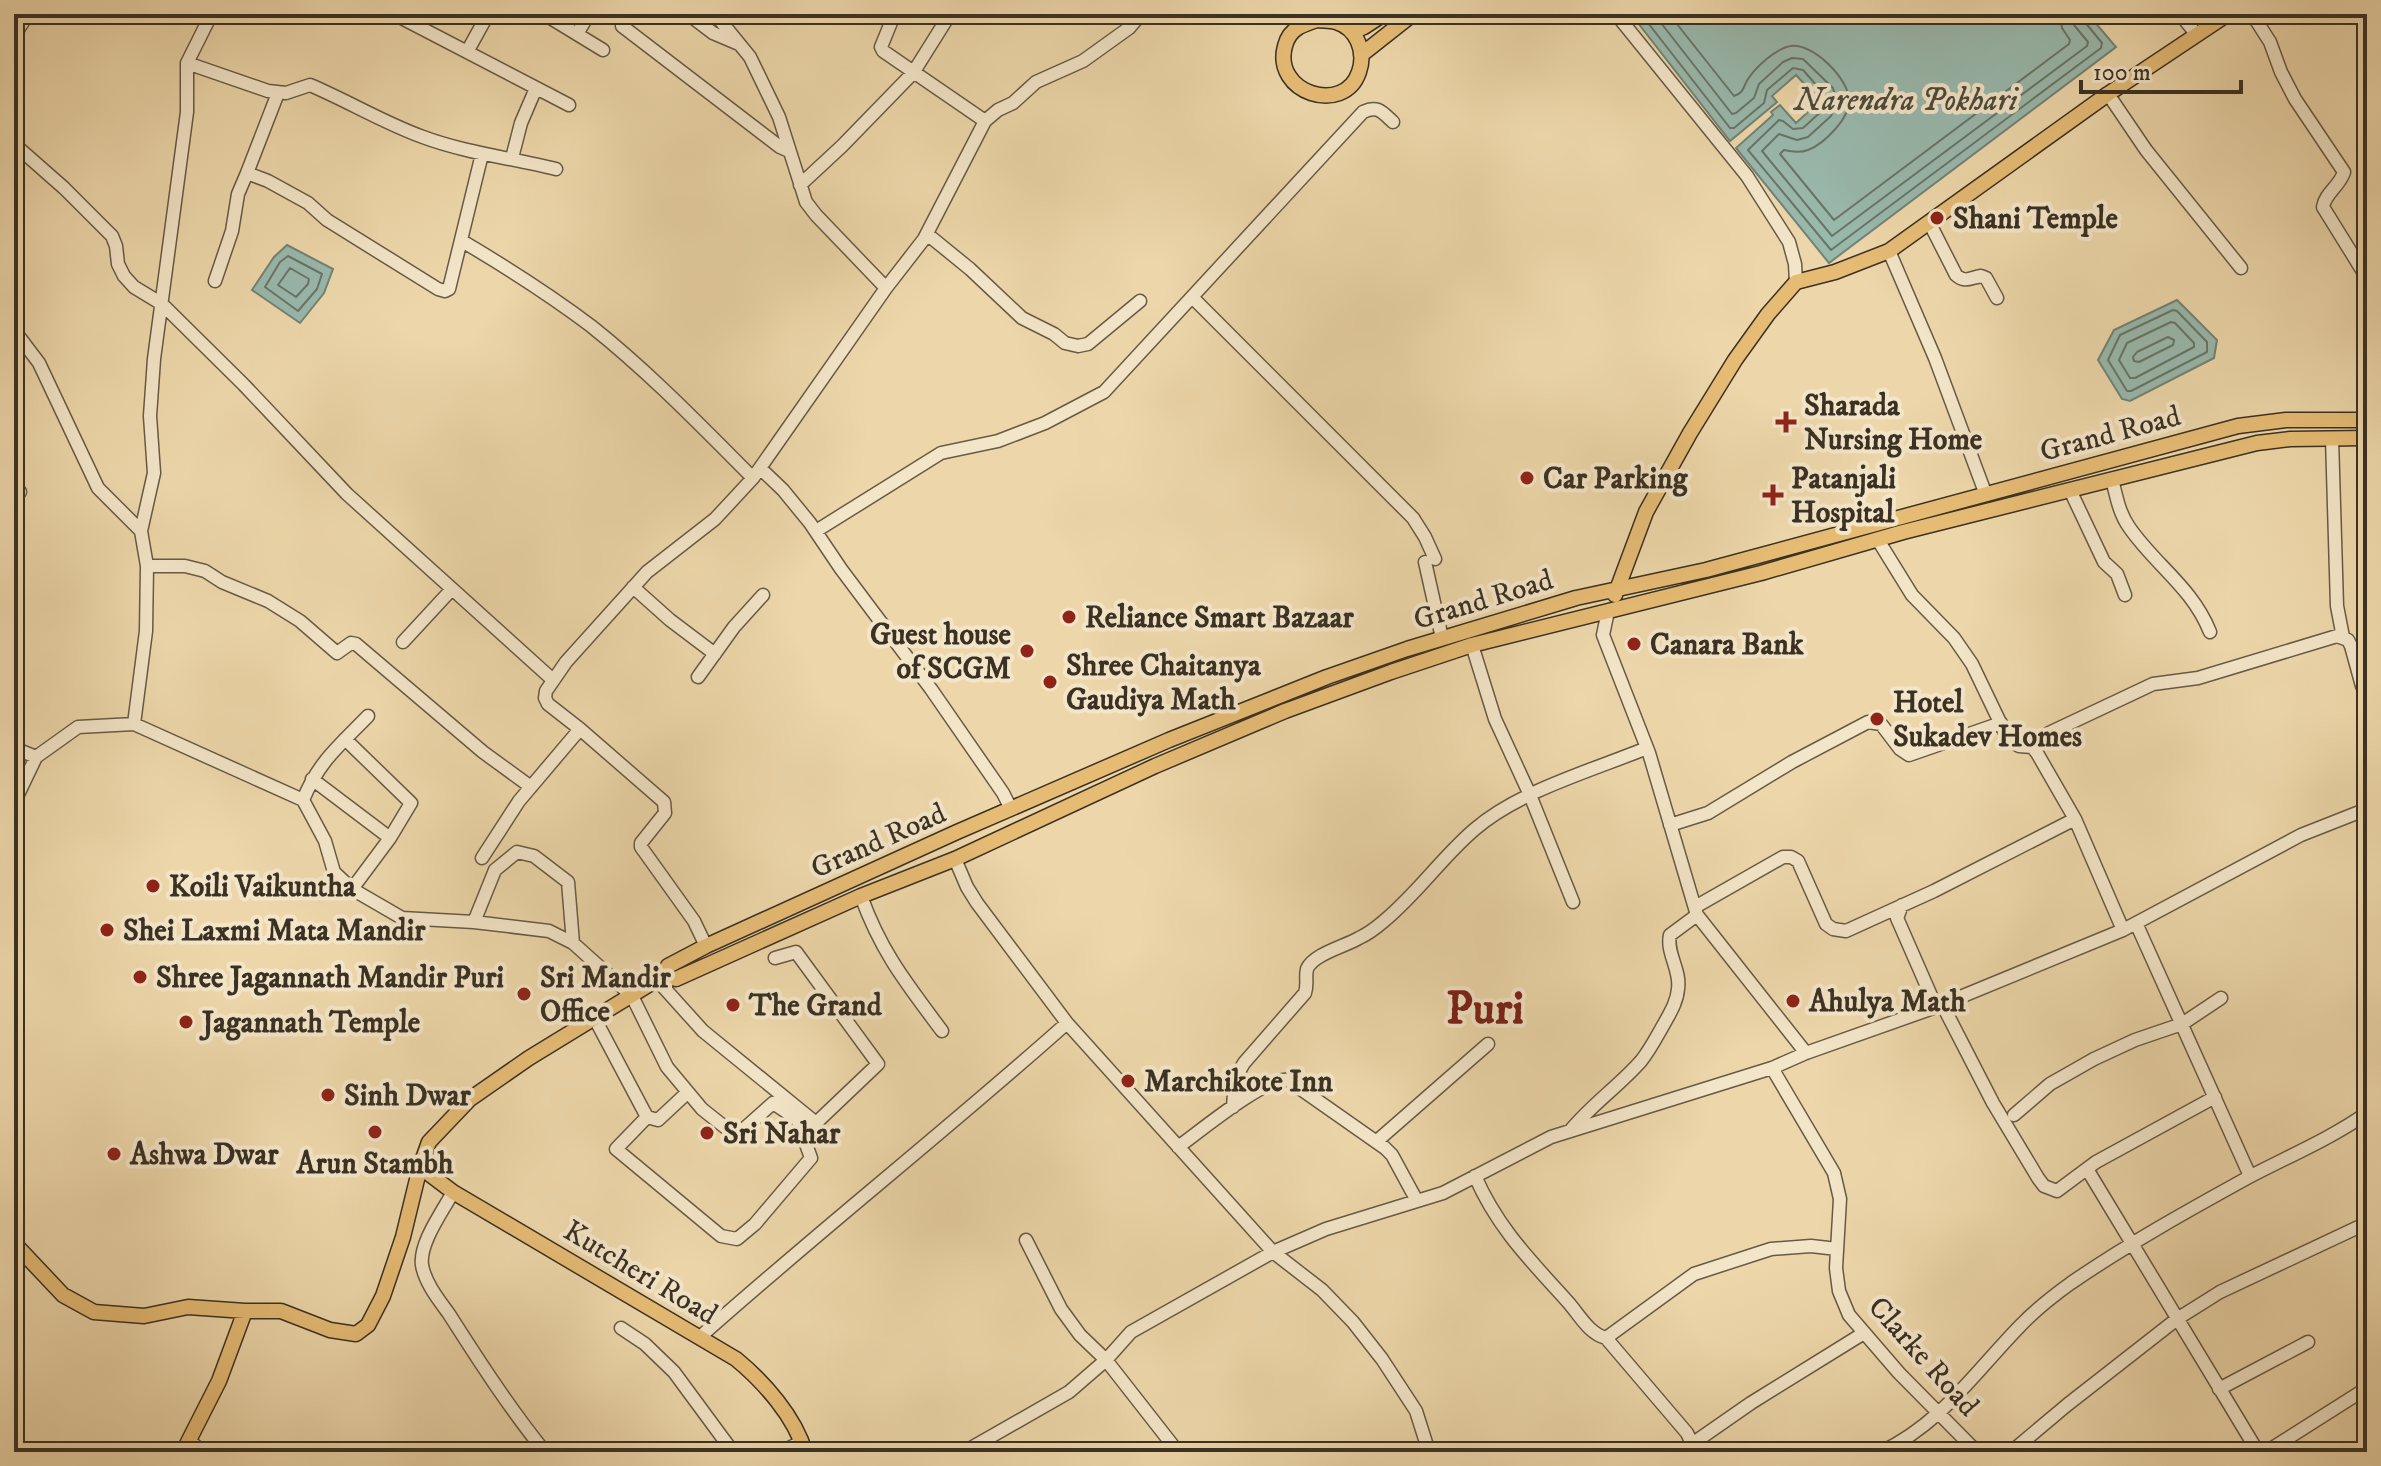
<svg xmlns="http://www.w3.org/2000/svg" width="2381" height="1466" font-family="'IM FELL DW Pica',serif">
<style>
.water{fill:#99b9ad;stroke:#738376;stroke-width:2}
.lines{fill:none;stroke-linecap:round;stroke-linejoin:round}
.shore{stroke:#6a7568;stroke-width:2}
.minor-casing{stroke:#675a46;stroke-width:15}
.major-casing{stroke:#3a3124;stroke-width:17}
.minor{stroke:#f3e5c8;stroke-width:12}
.major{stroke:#e6bc75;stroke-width:14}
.poi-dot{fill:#8f2418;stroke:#f3e5c8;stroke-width:3}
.labels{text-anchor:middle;stroke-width:8;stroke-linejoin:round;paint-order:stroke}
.poi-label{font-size:30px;font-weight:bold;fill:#3a3124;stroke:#f3e5c8;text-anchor:start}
.street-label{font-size:30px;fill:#3a3124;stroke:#f3e5c8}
.water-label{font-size:32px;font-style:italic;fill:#4d4c3f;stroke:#f3e5c8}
.town-label{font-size:46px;font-weight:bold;fill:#7a1f14;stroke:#f3e5c8}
</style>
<rect width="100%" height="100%" fill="#edd7aa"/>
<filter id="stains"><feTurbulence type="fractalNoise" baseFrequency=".0025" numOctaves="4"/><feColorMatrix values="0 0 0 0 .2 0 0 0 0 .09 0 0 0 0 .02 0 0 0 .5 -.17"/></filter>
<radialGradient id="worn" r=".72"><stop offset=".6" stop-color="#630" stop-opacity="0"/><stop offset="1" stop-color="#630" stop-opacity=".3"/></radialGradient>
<path class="water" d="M1631 14H2088L2116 47 1829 263 1736 148 1773 115 1771 112 1780 105 1796 123 1820 101 1796 75 1772 96 1777 102 1730 141Z
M287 245 333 269 324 293 300 323 252 290 274 257Z
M2177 300 2217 340 2214 358 2130 401 2122 399 2098 360 2114 330Z"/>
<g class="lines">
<path class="shore" d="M1641 14 1730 128H1734L1764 103 1767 90 1793 68 1803 70 1825 95 1827 101 1825 108 1803 128 1793 129 1783 121 1779 120 1748 150 1831 250 2101 48 2102 43 2084 21 2082 14
M1654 14 1732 114 1736 113 1754 98 1759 84 1783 62 1792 58 1803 59 1833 88 1837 103 1831 116 1808 137 1797 140 1779 134 1762 151 1832 236 2087 46 2088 42 2074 25 2072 14
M1669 14 1734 96C1744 93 1743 87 1748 79 1756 67 1776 48 1791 46 1813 43 1849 79 1849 100 1850 118 1824 144 1808 150 1800 153 1792 152 1784 150L1780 154 1834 220 2069 44 2070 40 2062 28 2060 14
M288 256 322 274 317 289 298 311 265 287 280 262Z
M290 268 309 279 308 284 296 297 278 285Z
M2173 310 2177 311 2207 342V352L2131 391H2127L2108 360 2120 335Z
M2171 322 2175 323 2194 343V347L2135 378H2130L2119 360 2127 343Z
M2168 337 2174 340 2173 345 2139 362 2134 361 2133 357 2137 352Z"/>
<g class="minor-casing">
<path id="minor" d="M394 14 569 105
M544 14 603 50
M688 14 713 33 739 44
M715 14 750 57 779 117 806 202 816 215 886 288
M889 14 892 20 881 47 883 51 985 121
M1616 14 1747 176 1789 242 1795 264 1796 282
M2180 14 2197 35
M2252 14 2270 42 2281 72 2295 99 2344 172C2340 186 2325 193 2323 207L2367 278
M622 26 780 147 789 151
M577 34 589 14
M14 36 28 14
M467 52 488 14
M187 63 268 91 286 93 310 85C348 101 384 123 423 137 466 153 512 158 556 169
M2108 94 2146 150 2241 268
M14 144 64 188 112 236 116 246 118 264 124 276 134 287 162 304 244 385 347 494 553 680
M512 158 521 123 536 88
M247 173 278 93
M800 185 842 146 913 73 950 14
M1929 222 1956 275C1965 283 1970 278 1981 276L1986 278 1997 298
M927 234 970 269 1022 318 1054 334 1065 343 1078 346 1088 344 1140 301
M462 241C506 267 550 295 591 326 649 372 701 426 753 478
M1889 251 1935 358 1986 495
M215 281 232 231 238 194 247 173 268 181 308 203 327 220 438 289 445 291 449 289 482 154
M1192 297 1413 518 1425 537 1435 559
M14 330 39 363 98 488 141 531
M2332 438 2337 606 2343 637
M760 468 783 490 810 523 841 569 931 689 1003 793 1011 809
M2112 479C2116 495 2119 513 2129 527 2155 565 2192 587 2210 632
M14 485 20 492
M2070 490 2104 562 2117 574 2125 595
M816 531 941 453 998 441 1045 423 1104 392 1363 112C1378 105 1382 112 1393 122
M1878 540 1912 595 1954 638 1972 664 2008 739 2019 746 2032 747 2037 753 2075 819 2123 930
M1425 562 1442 638
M147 566H185L205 571 222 582 268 601 300 621 337 653 351 643 356 644 483 752 531 787
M633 587 670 620 715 654
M1608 611 1603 635 1649 753 1697 915 1806 1053
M403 642 452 589
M1472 645 1495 719 1530 795 1573 902
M698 677 734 627 763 595
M134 724 146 631 147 566 141 531 154 473 150 416 154 359 187 112V63L207 23 204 14
M345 739 411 803 390 838 352 889
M2032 747 2049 733 2153 684 2198 678 2337 636 2348 640 2351 646 2362 686 2367 696
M14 748 36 757
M312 779 390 838
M303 800C319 761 339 746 368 716
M14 803 36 757 78 727 134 724 303 800 325 841 334 872 352 889 402 918 474 922 549 931 573 943 632 996 667 1067 702 1109 736 1136 773 1103 797 1119 811 1158 755 1224 737 1239 721 1236 616 1149 647 1117 658 1120 688 1092
M1670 825 1708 813 1792 762 1868 722 1881 724 1900 749 1909 755 2001 723
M482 858 519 801 580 729
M955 859 967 887 977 903 1067 1023 1273 1252 1322 1290 1353 1322 1382 1359 1416 1411 1429 1452
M861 896C881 952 907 984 942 1031
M1902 905 1897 918 1936 1007
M1695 907 1783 857H1791L1798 861 1826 924 1833 929 1846 931 1934 891 2075 819
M474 922 495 870 517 852 534 856 568 882 573 943
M2136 923 2250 1176
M706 946 694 921 641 847V843L665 813 664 802 580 729 548 704 545 698 546 691 566 662 647 572 715 519 753 478 886 288 924 239 985 121 998 110 1013 103 1036 82 1083 61 1129 28 1141 14
M657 980 703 1031 816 1123 878 1064 796 952 775 958
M1942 1004 1993 1103 2038 1178 2044 1186 2057 1191 2096 1162 2215 1097
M595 1019 647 1117
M1772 1068 1834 1173 1840 1199 1836 1268 1839 1291 1849 1315 1899 1373 1977 1452
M1233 1107C1234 1090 1235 1077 1244 1063L1305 993C1308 984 1305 977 1307 969 1313 954 1346 946 1359 938 1368 934 1377 927 1384 921 1418 893 1442 857 1475 829 1519 791 1593 770 1647 748
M2014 1115 2050 1084 2094 1059 2135 1040 2182 1024 2221 998
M1570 1131C1591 1105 1619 1086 1641 1061 1650 1050 1657 1036 1664 1024 1670 1013 1677 1002 1678 989 1681 970 1666 953 1670 935L1697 915
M1377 1141 1488 1044
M1178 1147C1198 1133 1266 1076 1288 1080L1385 1148 1392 1155 1417 1201
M2087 1169 2258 1452
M1475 1176C1497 1227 1530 1260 1567 1301 1579 1314 1588 1333 1606 1338L1687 1433 1696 1452
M453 1192C443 1211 419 1243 422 1265 425 1283 439 1300 449 1314 479 1361 510 1409 545 1452
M1026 1240 1061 1309 1080 1335 1106 1360 1178 1452
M621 1328 645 1344 674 1372 733 1452
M700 1337C820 1230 947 1130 1067 1023
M1606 1338 1694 1274 1771 1249 1811 1246 1837 1249
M2219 1389 2308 1342
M189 1441 204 1452
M1692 1444 1751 1403 1864 1333
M780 1452 802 1442
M964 1452 1069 1392 1106 1360 1131 1332 1273 1252 1326 1229 1443 1193 1551 1137 1772 1068 1806 1053 1936 1007 2123 930 2301 835 2367 809
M1881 1452C1941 1424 1975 1372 2020 1326 2035 1310 2053 1296 2071 1283 2128 1244 2189 1210 2249 1177 2289 1156 2330 1139 2367 1113
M2011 1452 2067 1405 2177 1319 2220 1292 2367 1223
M2266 1452 2367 1388"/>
</g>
<g class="major-casing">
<path id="major" d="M1317 20C1322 21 1330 20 1336 22 1357 28 1366 52 1359 72 1344 116 1272 93 1285 46 1287 38 1292 31 1299 27 1305 24 1311 22 1317 20Z
M1352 32 1364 27 1384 14
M1361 55 1413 14
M1615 595 1646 512 1690 433 1735 360 1768 314 1796 282 1835 272 1889 251 2108 94 2228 14
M663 976 676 979 861 896 955 859 1155 766 1285 711 1391 672 1472 645 1761 573 1903 532 2257 443 2290 439 2367 438
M420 1167 453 1192 736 1359C764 1382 795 1417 805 1452
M14 1243 63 1295 94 1312 144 1316 188 1307 245 1311H281L330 1330 356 1334 368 1325 383 1296 403 1237 420 1167 429 1142 470 1099 529 1058 663 976 668 966 706 946 957 832 1169 740 1327 677 1407 649 1576 598 1706 570 2238 426 2286 420H2367
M183 1452 219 1381 245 1311"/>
</g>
<use href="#minor" class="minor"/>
<use href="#major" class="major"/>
</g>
<g class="poi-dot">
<circle cx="1937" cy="218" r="8"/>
<path d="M1782 410h8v8h8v8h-8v8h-8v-8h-8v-8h8z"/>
<circle cx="1527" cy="478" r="8"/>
<path d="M1769 483h8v8h8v8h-8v8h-8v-8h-8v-8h8z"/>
<circle cx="1069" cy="617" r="8"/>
<circle cx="1634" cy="644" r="8"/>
<circle cx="1027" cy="651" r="8"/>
<circle cx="1050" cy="682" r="8"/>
<circle cx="1877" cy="719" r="8"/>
<circle cx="153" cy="886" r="8"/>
<circle cx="107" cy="930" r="8"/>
<circle cx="140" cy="977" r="8"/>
<circle cx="524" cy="994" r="8"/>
<circle cx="1793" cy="1001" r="8"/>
<circle cx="733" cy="1005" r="8"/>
<circle cx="186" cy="1022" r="8"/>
<circle cx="1128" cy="1081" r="8"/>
<circle cx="328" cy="1095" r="8"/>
<circle cx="375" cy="1132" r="8"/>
<circle cx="707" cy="1133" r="8"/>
<circle cx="114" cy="1154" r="8"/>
</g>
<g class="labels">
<g class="poi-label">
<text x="1953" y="228">Shani Temple</text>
<text x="1804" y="415">Sharada<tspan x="1804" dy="34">Nursing Home</tspan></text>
<text x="1543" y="488">Car Parking</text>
<text x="1791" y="488">Patanjali<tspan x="1791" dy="34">Hospital</tspan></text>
<text x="1085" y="627">Reliance Smart Bazaar</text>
<text x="1011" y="644" text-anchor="end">Guest house<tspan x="1011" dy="34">of SCGM</tspan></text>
<text x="1650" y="654">Canara Bank</text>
<text x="1066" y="675">Shree Chaitanya<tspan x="1066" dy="34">Gaudiya Math</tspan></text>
<text x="1893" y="712">Hotel<tspan x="1893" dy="34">Sukadev Homes</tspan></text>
<text x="169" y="896">Koili Vaikuntha</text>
<text x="123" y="940">Shei Laxmi Mata Mandir</text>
<text x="156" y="987">Shree Jagannath Mandir Puri</text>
<text x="540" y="987">Sri Mandir<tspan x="540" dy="34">Office</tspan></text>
<text x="1809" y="1011">Ahulya Math</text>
<text x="749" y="1015">The Grand</text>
<text x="202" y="1032">Jagannath Temple</text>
<text x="1144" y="1091">Marchikote Inn</text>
<text x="344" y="1105">Sinh Dwar</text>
<text x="723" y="1143">Sri Nahar</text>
<text x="130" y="1164">Ashwa Dwar</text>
<text x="375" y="1173" text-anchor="middle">Arun Stambh</text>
</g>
<g class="street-label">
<text transform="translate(2110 433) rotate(-15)" y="10">Grand Road</text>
<text transform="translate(1483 599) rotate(-17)" y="10">Grand Road</text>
<text transform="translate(878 840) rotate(-24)" y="10">Grand Road</text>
<text transform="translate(641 1272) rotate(31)" y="10">Kutcheri Road</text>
<text transform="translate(1924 1356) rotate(48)" y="10">Clarke Road</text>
</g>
<g class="water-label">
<text x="1906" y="110">Narendra Pokhari</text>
</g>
<g class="town-label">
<text x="1485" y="1023">Puri</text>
</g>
</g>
<rect width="2381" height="1466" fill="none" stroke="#edd7aa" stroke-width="48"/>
<rect x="16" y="16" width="2349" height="1434" fill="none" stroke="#3a3124" stroke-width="4"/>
<rect x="24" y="24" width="2333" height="1418" fill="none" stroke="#3a3124" stroke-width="2"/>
<path d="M2081 80v12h160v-12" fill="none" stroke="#3a3124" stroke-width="4"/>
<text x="2093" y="80" font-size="24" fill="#3a3124" stroke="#f3e5c8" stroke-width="6" paint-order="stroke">100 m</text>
<rect width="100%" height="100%" filter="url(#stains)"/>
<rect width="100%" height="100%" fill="url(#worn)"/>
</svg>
